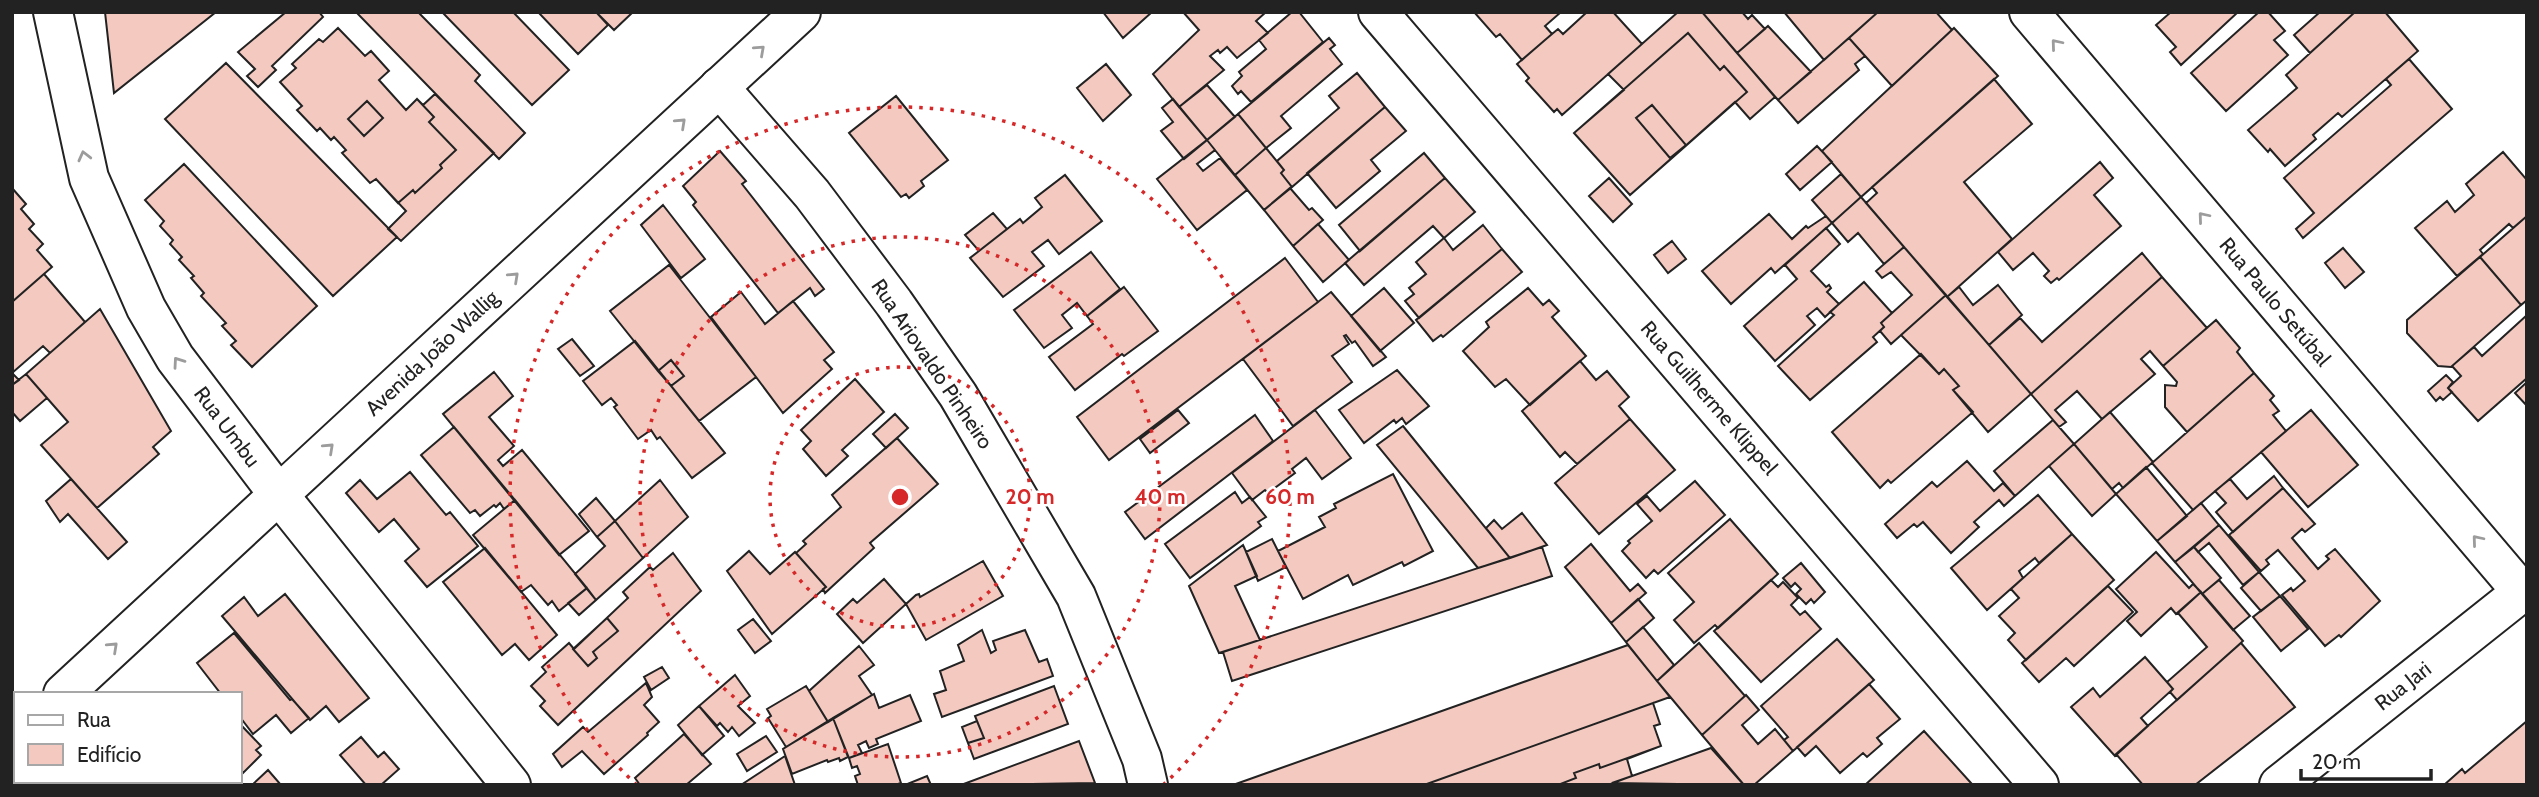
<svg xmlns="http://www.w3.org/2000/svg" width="2539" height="797" font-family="Cabin,sans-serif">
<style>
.building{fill:#f3c9c0;stroke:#222;stroke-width:2}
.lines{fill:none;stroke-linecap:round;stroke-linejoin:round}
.minor-casing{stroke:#222;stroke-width:42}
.tertiary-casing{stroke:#222;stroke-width:42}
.secondary-casing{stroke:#222;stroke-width:42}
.minor{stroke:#fff;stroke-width:38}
.tertiary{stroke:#fff;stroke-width:38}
.secondary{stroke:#fff;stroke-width:38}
.oneway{stroke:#9c9c9c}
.ring{fill:none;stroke:#d62828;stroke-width:3.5;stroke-dasharray:3.5 7}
.labels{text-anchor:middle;stroke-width:5;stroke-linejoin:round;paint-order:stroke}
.street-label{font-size:21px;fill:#222;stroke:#fff}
.centre{fill:#d62828;stroke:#fff;stroke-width:3.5}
.ring-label{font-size:21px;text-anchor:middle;font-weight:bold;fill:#d62828;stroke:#fff;stroke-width:5;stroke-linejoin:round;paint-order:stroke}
</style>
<rect width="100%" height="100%" fill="#fff"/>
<path class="building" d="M105 12H216L114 93Z
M286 12H319L323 17 272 66 276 70 258 87 247 76 255 69 238 52Z
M356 12H418L480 75 475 81 525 133 499 159Z
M442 12H513L569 70 532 105Z
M538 12H596L608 25 578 54Z
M596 12H633L614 30Z
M1103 12H1152L1123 38Z
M1183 12H1266L1256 21 1268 33 1237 58 1227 47 1220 53 1218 50 1210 56 1224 70 1179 107 1153 74 1199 30Z
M1292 12H1299L1323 42 1251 102 1241 91 1238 94 1232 86 1242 76 1239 72 1266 49 1259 40Z
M1474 12H1561L1545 26 1552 34 1522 60 1500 34 1496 37Z
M1587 12H1613L1642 44 1562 115 1557 109 1554 112 1526 81 1529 78 1517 64 1552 34 1558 29 1563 34Z
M1678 12H1702L1775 97 1750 119 1735 102 1630 195 1574 133 1624 90 1608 74Z
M1702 12H1742L1748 19 1752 15 1765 29 1737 53Z
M1784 12H1878L1824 60Z
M1878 12H1936L1952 30 1892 86 1849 38Z
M2171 12H2238L2181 65 2170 52 2176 47 2156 25Z
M2259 12H2268L2285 31 2274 40 2288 55 2226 111 2191 73Z
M2320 12H2355L2310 53 2294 35Z
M2355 12H2385L2418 51 2342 117 2338 113 2313 135 2316 139 2285 166 2270 149 2268 152 2248 130 2297 88 2286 75Z
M1768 26 1811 72 1778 100 1737 53Z
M338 28 365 56 371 51 389 71 379 80 406 110 417 99 423 105 435 94 494 153 401 241 388 229 406 211 376 179 370 183 342 153 346 150 334 137 331 140 320 128 317 131 297 110 302 106 280 82 296 68 292 64 319 39 323 42Z
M338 28 365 56 371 51 389 71 379 80 406 110 417 99 434 117 429 122 456 150 440 165 442 168 415 193 413 190 398 203 376 179 370 183 342 153 346 150 334 137 331 140 320 128 317 131 297 110 302 106 280 82 296 68 292 64 319 39 323 42Z
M1954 28 1998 76 1861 197 1822 151Z
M1688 33 1720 70 1724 66 1747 92 1630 195 1574 133Z
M1329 38 1335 45 1330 49 1342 64 1281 116 1291 128 1266 148 1238 114Z
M1849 38 1865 56 1855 64 1859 70 1798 123 1778 100Z
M2409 59 2452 109 2303 238 2296 229 2314 213 2284 178 2391 85 2386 79Z
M226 63 397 237 333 296 165 119Z
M1106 64 1131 95 1103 121 1077 88Z
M1357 73 1385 107 1292 187 1281 173 1284 170 1277 161 1339 108 1329 96Z
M1994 79 2032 124 1964 182 2012 239 1947 297 1866 203 1877 193 1872 187Z
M1207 85 1235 117 1207 140 1179 107Z
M896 96 948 160 921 181 924 186 909 198 906 194 901 197 849 133Z
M1173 99 1207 140 1184 159 1161 131 1173 122 1162 108Z
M367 101 383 118 364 136 348 119Z
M1652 105 1686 145 1670 158 1636 118Z
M1385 107 1406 131 1371 160 1380 171 1336 208 1307 173Z
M1238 114 1266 148 1235 175 1207 140Z
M1207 140 1215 150 1197 164 1203 171 1220 158 1247 190 1197 230 1157 179Z
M1817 146 1832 162 1800 190 1786 174Z
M1266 148 1284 170 1281 173 1292 187 1264 210 1235 175Z
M720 151 746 181 742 184 824 289 815 296 810 288 778 313 693 205 696 202 683 186Z
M2503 152 2527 180V216L2513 228 2509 224 2480 250 2483 254 2457 276 2415 228 2447 201 2455 212 2474 195 2466 184Z
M1424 153 1445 178 1360 251 1339 225Z
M2100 162 2113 178 2094 195 2121 226 2059 280 2057 278 2051 283 2044 276 2049 271 2033 253 2013 270 1998 252Z
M184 164 317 306 252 367 231 345 236 341 222 326 226 323 201 296 204 293 191 278 194 276 179 260 182 257 170 244 173 240 160 226 164 221 145 200Z
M1841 174 1861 197 1832 223 1812 200Z
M1065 175 1102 221 1059 254 1048 240 1032 252 1044 266 1003 297 970 258 1020 219 1023 223 1042 207 1035 198Z
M1445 178 1475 212 1444 238 1433 226 1364 285 1345 263Z
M1609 178 1632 204 1613 222 1589 196Z
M12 188 26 204 21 209 34 224 29 229 43 244 37 250 52 267 12 302Z
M1290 188 1309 210 1312 208 1323 220 1293 246 1264 210Z
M1861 197 1904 247 1884 264 1858 233 1848 242 1832 223Z
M663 205 705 259 681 278 641 225Z
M993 213 1007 229 979 251 965 235Z
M1769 214 1792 239 1806 226 1808 228 1826 216 1832 223 1775 273 1771 268 1731 304 1702 271Z
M2527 216V300L2521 305 2480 257Z
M1318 224 1349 260 1323 282 1293 246Z
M1483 225 1502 249 1419 318 1405 301 1414 294 1409 288 1426 274 1416 262 1444 238 1453 250Z
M1826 228 1840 244 1811 271 1826 287 1829 285 1831 288 1827 292 1839 304 1825 317 1817 308 1807 316 1815 325 1775 361 1744 326 1797 279 1785 265Z
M1672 241 1686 259 1668 273 1654 255Z
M1904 247 1946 295 1891 344 1880 331 1884 327 1881 323 1912 295 1891 272 1882 278 1876 271Z
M2343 248 2364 272 2345 288 2325 263Z
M1502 249 1522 272 1443 337 1441 335 1433 341 1416 320Z
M1091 252 1120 289 1087 316 1077 303 1062 315 1072 328 1044 348 1014 310Z
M2142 253 2162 277 2031 394 1989 345 2020 318 2042 342Z
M2480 257 2521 305 2451 367 2438 366 2407 333V320Z
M1285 258 1318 302 1109 460 1077 417Z
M669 265 756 377 699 421 671 386 684 376 671 360 658 371 610 311Z
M44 274 85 322 50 353 43 346 12 373 19 380 12 385V302Z
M2162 277 2207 328 2163 366 2150 351 2141 359 2155 374 2102 419 2077 391 2055 410 2066 422 2059 427 2031 394Z
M1864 282 1892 313 1881 323 1884 327 1873 337 1877 342 1810 400 1778 366 1834 315 1830 312Z
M1998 285 2022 315 1989 345 1947 297 1959 287 1973 305Z
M1124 287 1158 331 1124 356 1122 354 1075 390 1049 357 1093 324 1087 316Z
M1384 288 1414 323 1380 351 1351 316Z
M1528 288 1543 305 1549 300 1559 311 1552 317 1586 356 1530 405 1506 379 1495 387 1463 351 1489 327 1486 322Z
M741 292 765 324 793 301 834 352 824 360 832 369 783 413 711 317Z
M1331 292 1386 357 1373 366 1355 341 1352 343 1346 335 1344 336 1349 344 1332 356 1352 382 1293 426 1243 359Z
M1946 295 2031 394 1988 432 1953 390 1959 386 1944 369 1939 374 1901 335Z
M100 309 171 431 153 447 159 454 97 508 41 445 68 422 26 374Z
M2527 315V378L2478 421 2448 388 2461 376 2452 366 2474 347 2482 356Z
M2216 320 2240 348 2237 352 2254 373 2187 432 2165 407V385L2176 386 2177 382 2163 366Z
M572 339 594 366 580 376 558 349Z
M635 341 725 453 692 478 660 437 657 439 651 430 638 439 614 407 617 405 611 398 602 405 583 381Z
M1921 354 1939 374 1944 369 1959 386 1953 390 1973 412 1891 483 1888 480 1880 488 1832 432Z
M671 360 684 376 671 386 658 371Z
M1580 361 1596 380 1607 371 1629 397 1619 406 1630 419 1577 464 1565 452 1560 457 1522 411Z
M1397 370 1429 406 1406 424 1402 418 1396 423 1394 420 1364 443 1339 410Z
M494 372 513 396 489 417 514 446 498 460 503 466 522 450 589 531 559 555 443 414Z
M2254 373 2274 396 2270 400 2279 411 2273 415 2286 431 2193 510 2152 463Z
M26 374 47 398 20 421 12 412V385Z
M2446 375 2453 382 2448 388 2452 392 2443 400 2440 397 2436 401 2428 391Z
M855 379 884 412 842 450 848 456 826 476 803 449 811 441 801 430Z
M2527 382V406L2515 393Z
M1178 410 1189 423 1150 453 1140 439Z
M1315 410 1351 458 1322 479 1306 458 1292 469 1295 473 1268 493 1265 490 1252 500 1232 473Z
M2311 410 2358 465 2308 507 2261 452Z
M2110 412 2153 462 2123 488 2119 483 2112 489 2074 444Z
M895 414 908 428 886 448 873 434Z
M1255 415 1273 441 1145 539 1125 512Z
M1630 419 1675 470 1599 534 1555 483Z
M2053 420 2074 444 2015 496 1994 471Z
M1403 426 1445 478 1510 558 1478 568 1377 445Z
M454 427 515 500 504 509 500 503 496 507 494 505 480 516 475 510 470 513 421 455Z
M897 438 938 484 870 543 874 548 825 593 823 589 826 587 796 553 806 544 803 541 841 507 832 495Z
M2074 444 2116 494 2092 516 2049 466Z
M1967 461 1994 491 2003 483 2015 496 2004 506 1999 500 1974 522 1979 527 1951 553 1923 522 1917 527 1914 524 1897 538 1885 524 1932 482 1937 487Z
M2146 467 2187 516 2157 541 2116 494Z
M410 472 446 515 450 512 478 546 427 587 405 561 419 549 394 519 379 532 346 493 360 480 377 499Z
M1393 474 1433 551 1404 566 1402 562 1353 585 1348 575 1303 599 1278 551 1325 527 1319 517 1336 508 1334 504Z
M2274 476 2283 488 2233 532 2216 512 2226 503 2215 491 2230 479 2247 499Z
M71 479 127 542 108 559 68 514 60 522 46 501Z
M660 480 688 517 643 558 615 521Z
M1695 481 1725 515 1658 574 1654 570 1646 578 1622 551 1630 543 1628 541 1652 521 1637 504 1647 496 1660 511Z
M2283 488 2315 524 2305 532 2302 529 2292 538 2318 569 2329 559 2326 556 2335 549 2380 601 2341 637 2339 635 2325 646 2282 595 2291 588 2293 591 2305 581 2278 550 2266 560 2269 564 2261 571 2229 535Z
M1235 492 1242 503 1250 497 1266 517 1258 522 1261 526 1190 578 1165 544Z
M2038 495 2072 534 2039 563 2035 558 2019 571 2023 578 1987 610 1951 568Z
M596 498 615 521 597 537 579 514Z
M515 500 587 588 559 611 552 601 548 605 531 585 521 592 473 535Z
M2201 503 2219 525 2175 562 2157 541Z
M1522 513 1547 545 1510 558 1486 528 1494 520 1502 529Z
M1730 519 1778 574 1718 628 1715 625 1694 643 1674 620 1694 602 1668 573Z
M615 521 643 558 596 600 575 574 605 546 597 537Z
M2219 525 2259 572 2243 585 2209 543 2198 552 2194 547Z
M2072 534 2114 580 2026 660 2008 640 2015 633 1999 616 2019 598 2011 589Z
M1272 539 1286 567 1258 581 1246 552Z
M1591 544 1630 591 1638 584 1646 593 1611 623 1565 567Z
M1243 545 1257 576 1235 586 1260 640 1219 653 1189 586Z
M1542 547 1552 576 1232 681 1223 652Z
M2194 547 2221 578 2202 594 2175 562Z
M485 548 557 635 529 660 515 644 502 655 443 582Z
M749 551 770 574 795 552 826 587 772 634 727 571Z
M2156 552 2189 588 2193 584 2201 592 2176 614 2171 608 2141 636 2127 621 2137 612 2116 589Z
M673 553 701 591 558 725 540 706 545 701 531 686 546 672 542 667 569 643 574 649 628 598 623 592 650 567 653 570Z
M983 561 1003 596 926 640 906 604 916 595 919 594 920 597Z
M1801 563 1825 592 1814 603 1811 599 1806 604 1796 594 1801 589 1795 583 1791 587 1783 578Z
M2259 572 2280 596 2261 611 2241 588Z
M884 579 906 604 863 643 837 614 853 599 857 603Z
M1771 580 1778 587 1783 582 1798 598 1791 605 1800 615 1805 611 1821 629 1761 682 1714 631Z
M2219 580 2250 616 2233 630 2202 594Z
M2108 586 2133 612 2074 666 2066 658 2039 682 2022 663Z
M587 588 596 600 579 615 568 603Z
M2201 592 2243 641 2177 700 2170 692 2173 689 2167 682 2207 647 2178 613Z
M285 594 369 698 339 722 326 706 310 720 222 616 244 597 258 616Z
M2280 596 2308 629 2281 651 2253 617Z
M1638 599 1654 618 1626 642 1611 623Z
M607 618 618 631 593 652 597 658 588 666 573 649Z
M753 619 771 641 755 653 738 630Z
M1643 627 1674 665 1657 681 1626 642Z
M982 630 991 653 996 650 993 641 1025 630 1039 662 1047 659 1053 676 942 717 934 694 946 690 940 671 964 661 958 645Z
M234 633 290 700 292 699 309 718 291 733 276 715 253 734 240 717V694H221L197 663Z
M1837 639 1874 680 1793 751 1784 740 1788 737 1761 706Z
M1699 643 1745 696 1702 735 1657 681Z
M2241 643 2295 707 2195 785H2143L2116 754Z
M1628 645 1670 697 1424 785H1233Z
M859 646 874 665 859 676 872 695 828 722 809 691Z
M2145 657 2173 689 2141 718 2148 726 2115 756 2071 707 2093 688 2100 697Z
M662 667 669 678 651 690 644 677Z
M735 675 750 696 738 706 755 723 739 736 732 727 728 732 720 723 717 726 699 706Z
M646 683 652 697 644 705 659 722 647 733 648 735 604 774 582 751 562 767 553 754 583 727 588 732Z
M1869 684 1900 719 1877 738 1882 744 1867 757 1863 753 1840 773 1816 746 1805 756 1797 747Z
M806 686 828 722 786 747 768 718 771 716 767 709Z
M1054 686 1068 724 974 759 968 743 984 738 975 716Z
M874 694 879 708 910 695 921 721 876 739 878 744 869 748 866 741 858 745 862 753 849 758 833 718Z
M1746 695 1759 710 1742 725 1758 744 1775 729 1793 751 1754 785H1744L1702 735Z
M1653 703 1660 724 1654 726 1661 746 1600 768 1599 764 1574 773 1576 778 1558 785H1424Z
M1653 703 1660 724 1654 726 1661 746 1627 759 1632 776 1608 785H1424Z
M699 706 724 736 702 755 678 725Z
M833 718 848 757 840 761 839 758 828 762 827 760 792 774 783 749Z
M977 721 984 738 968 743 962 727Z
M2527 721V785H2444L2462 769 2465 773Z
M240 724 261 746 256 750 261 755 243 773 240 769Z
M1924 731 1971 783 1969 785H1865Z
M684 734 711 764 686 785H640L635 778Z
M766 736 777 752 747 771 737 754Z
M361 737 378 757 384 752 399 769 381 785H366L340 755Z
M1079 741 1095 783 961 785Z
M888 744 901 783 895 785H858L855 776 860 774 857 766 852 768 849 758Z
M1711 748 1744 785 1612 783 1632 776Z
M785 756 795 785H741Z
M268 770 281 785H252Z
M927 776 931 785H905Z
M172 781H234L238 785H175Z"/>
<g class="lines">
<g class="minor-casing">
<path id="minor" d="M53 12 89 178 146 308 175 358 279 495 511 785
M1378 12 2039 785
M2029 12 2522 592
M719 87 812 194 894 303 958 395 1076 596 1142 759 1148 785"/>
</g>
<g class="tertiary-casing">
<path id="tertiary" d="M2279 785 2527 588"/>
</g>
<g class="secondary-casing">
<path id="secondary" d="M63 694 801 12
M12 741 16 738"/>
</g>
<use href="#minor" class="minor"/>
<use href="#tertiary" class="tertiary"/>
<use href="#secondary" class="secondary"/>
</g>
<defs><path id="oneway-chevron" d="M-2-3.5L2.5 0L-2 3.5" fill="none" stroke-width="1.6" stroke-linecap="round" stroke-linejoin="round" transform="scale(1.75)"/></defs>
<g class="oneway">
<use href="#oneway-chevron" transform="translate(2056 44) rotate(-130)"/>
<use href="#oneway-chevron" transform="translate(760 50) rotate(-42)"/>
<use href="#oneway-chevron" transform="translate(681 123) rotate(-43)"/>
<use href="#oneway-chevron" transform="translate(84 156) rotate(-104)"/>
<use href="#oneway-chevron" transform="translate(2203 217) rotate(-130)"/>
<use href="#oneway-chevron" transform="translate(514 277) rotate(-43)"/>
<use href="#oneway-chevron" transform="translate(178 362) rotate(-125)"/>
<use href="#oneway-chevron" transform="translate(329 448) rotate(-43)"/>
<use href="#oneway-chevron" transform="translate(2477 540) rotate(-130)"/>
<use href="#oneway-chevron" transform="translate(113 647) rotate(-43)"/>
</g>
<g class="ring">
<circle cx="900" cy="497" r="130"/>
<circle cx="900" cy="497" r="260"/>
<path d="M637 785A390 390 0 1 1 1163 785"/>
</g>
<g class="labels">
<g class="street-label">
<text transform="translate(2275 302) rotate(50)" y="7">Rua Paulo Setúbal</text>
<text transform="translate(432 353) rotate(-43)" y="7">Avenida João Wallig</text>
<text transform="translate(932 364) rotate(56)" y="7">Rua Ariovaldo Pinheiro</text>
<text transform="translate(1709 398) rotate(49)" y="7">Rua Guilherme Klippel</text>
<text transform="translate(227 427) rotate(53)" y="7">Rua Umbu</text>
<text transform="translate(2403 686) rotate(-38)" y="7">Rua Jari</text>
</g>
</g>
<circle cx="900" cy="497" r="10" class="centre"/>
<g class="ring-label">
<text x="1030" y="504">20 m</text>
<text x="1160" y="504">40 m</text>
<text x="1290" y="504">60 m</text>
</g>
<rect width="2539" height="797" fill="none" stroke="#222222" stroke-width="28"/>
<rect x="14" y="692" width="228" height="91" fill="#ffffff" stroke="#a7a7a7" stroke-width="2"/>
<rect x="28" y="715" width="35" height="10" fill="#ffffff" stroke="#a7a7a7" stroke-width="2"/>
<text x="77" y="727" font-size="21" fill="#222222">Rua</text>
<rect x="28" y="744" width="35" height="21" fill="#f3c9c0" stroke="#a7a7a7" stroke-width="2"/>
<text x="77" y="762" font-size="21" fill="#222222">Edifício</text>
<path d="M2301 769v10h130v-10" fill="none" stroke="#222222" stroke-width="3.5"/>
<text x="2312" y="769" font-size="21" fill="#222222" stroke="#ffffff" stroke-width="5" paint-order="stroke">20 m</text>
</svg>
